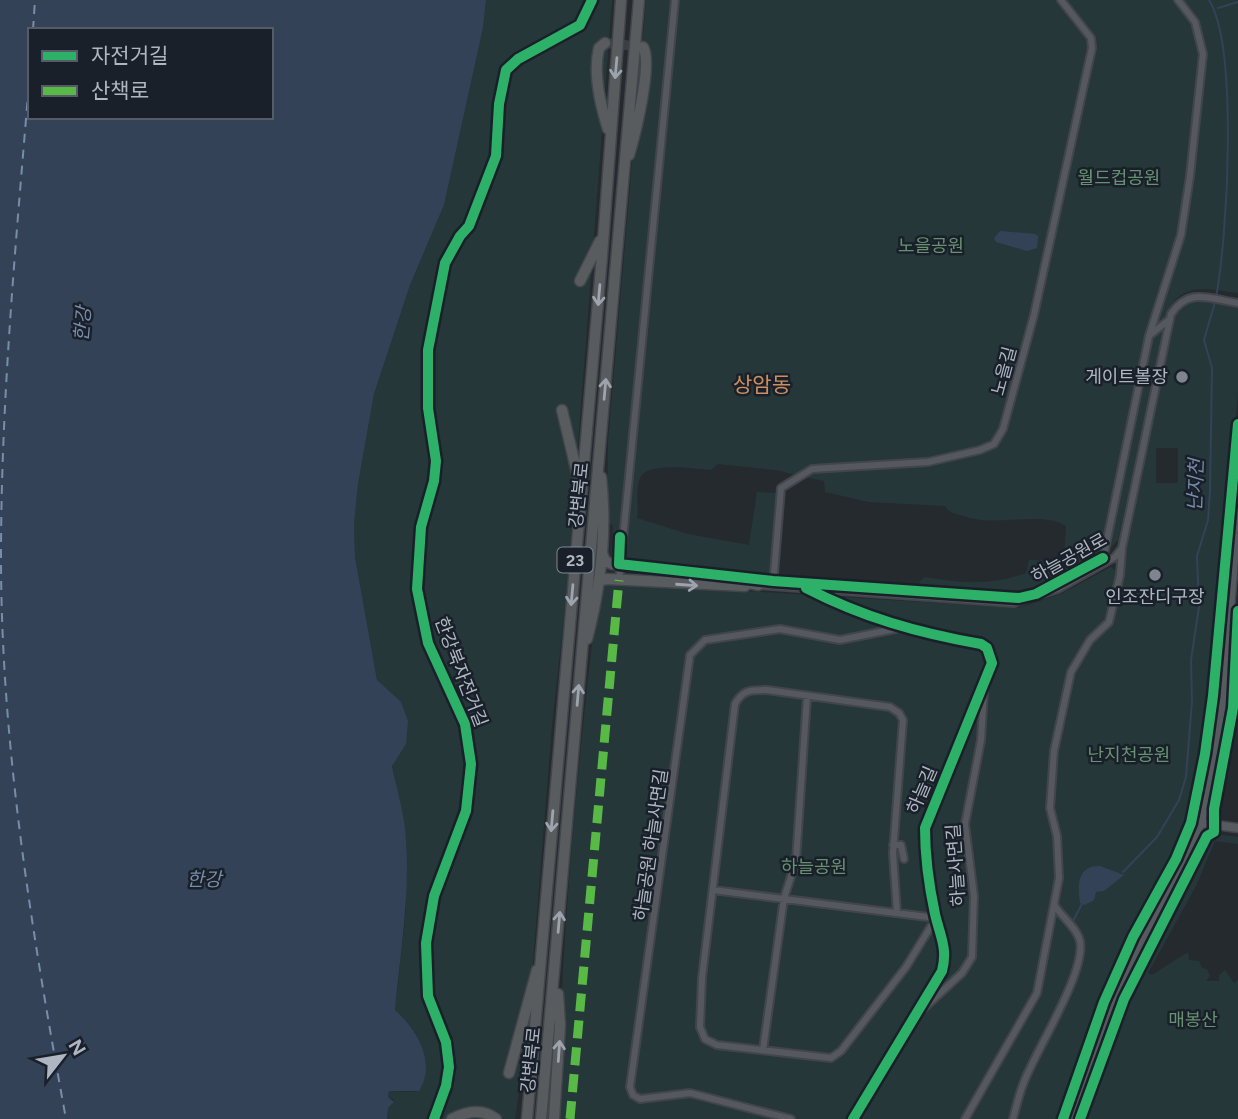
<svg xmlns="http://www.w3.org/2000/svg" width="1238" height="1119" font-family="Figtree,'Noto Sans KR',sans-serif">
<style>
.green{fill:#263739;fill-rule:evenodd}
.water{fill:#344257;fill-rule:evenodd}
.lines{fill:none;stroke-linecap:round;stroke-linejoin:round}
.stream{stroke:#344257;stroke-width:2}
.ferry{stroke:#778daa;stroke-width:2;stroke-dasharray:9 7;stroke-linecap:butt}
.highway-tunnel{stroke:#3a3f45;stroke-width:10;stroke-dasharray:10 5;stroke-linecap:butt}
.minor-casing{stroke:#42464a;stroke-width:10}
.major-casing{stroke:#42464c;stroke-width:11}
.highway-casing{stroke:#42464b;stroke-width:13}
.minor{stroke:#55585e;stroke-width:6}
.major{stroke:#575b60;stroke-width:8}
.highway{stroke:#595c5f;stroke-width:10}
.quiet{stroke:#58b947;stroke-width:9;stroke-dasharray:18 9;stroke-linecap:butt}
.cycleway-casing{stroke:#19202a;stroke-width:15}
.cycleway{stroke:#2db169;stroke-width:10}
.oneway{stroke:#9da4ae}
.poi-dot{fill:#7e858f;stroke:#19202a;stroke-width:2.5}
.labels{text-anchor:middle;stroke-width:5;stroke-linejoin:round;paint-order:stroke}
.shield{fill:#19202a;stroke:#818994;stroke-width:2}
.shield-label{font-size:16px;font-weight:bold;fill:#aeb6c2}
.park-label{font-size:18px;fill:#679171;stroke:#19202a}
.street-label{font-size:18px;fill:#aeb6c2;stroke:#19202a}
.poi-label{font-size:18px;fill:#aeb6c2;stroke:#19202a;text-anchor:end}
.water-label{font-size:19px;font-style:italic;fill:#778daa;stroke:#19202a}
.quarter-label{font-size:21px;fill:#cb8f60;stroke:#19202a}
</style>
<rect width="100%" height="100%" fill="#252a2f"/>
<path class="green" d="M486 0H612L567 589 552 725 527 1037 515 1119H387L388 1108 394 1102 393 1099 388 1098 389 1091 416 1092C439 1066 417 1028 395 1010L406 909V841L355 557 354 525 358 484 374 394 410 285 444 205 483 28Z
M646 0H1238V293C1212 290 1186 281 1170 307L1118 540 1098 561 1021 594 942 591 922 586 919 582 925 577C961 583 991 586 1026 573L1029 560 1059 561 1064 557 1066 526C1043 510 993 528 964 516 955 513 950 514 945 506L869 502 825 492 824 481 775 470 718 464 711 470C696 469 647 461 640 478 635 491 639 505 637 518L688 534 749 545 757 492 776 493 770 577 615 559 611 555 613 526 607 520 608 441Z
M1195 299 1238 306V393L1224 551 1204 757 1192 817 1170 870 1132 936 1098 1013 1061 1119H557C561 941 577 763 599 586L603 582 1018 608 1061 594 1111 567 1120 574 1147 430 1175 316 1180 305ZM1156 448H1178V483H1156Z
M1214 834 1238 837V844L1215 841 1196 886 1148 973 1152 975 1188 952 1189 960 1199 961 1202 968 1207 969 1210 976 1206 981H1219V975L1225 970 1234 983 1238 980V1119H1082L1126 998 1186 887 1207 838Z"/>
<path class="water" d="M0 0H486L483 28 444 205 410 285 374 394 358 484 354 525 355 557 377 680 401 702 408 721 406 744 392 766C397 791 405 815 406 841 410 898 400 954 395 1010 417 1029 437 1063 419 1091H389L388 1097 394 1102 388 1108 387 1119H0ZM30 30H271V117H30Z
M1000 231 1035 234 1038 236 1037 248 1027 251 996 242 994 238Z
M1100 866 1124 875 1104 891 1096 892 1094 900 1085 905 1080 903C1077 885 1078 865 1100 866Z"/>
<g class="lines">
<path class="stream" d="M1209 0C1238 46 1228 235 1216 297
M1218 8 1238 2
M1123 872 1157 837 1179 800 1186 777 1192 701 1191 660 1199 607 1197 556 1208 520 1210 491 1212 368 1204 340 1215 302
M1073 921 1083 902"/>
<path class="ferry" d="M33 30 35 0
M30 70C17 232 1 394 1 557 1 745 32 934 66 1119"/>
<path class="highway-tunnel" d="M605 43 643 47"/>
<g class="minor-casing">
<path id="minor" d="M1150 335 1170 319
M1102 564 1149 336 1181 235 1190 176 1203 54 1195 22 1178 0
M619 580 675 0
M758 585 1014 603 1058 589 1115 557 1122 548 1171 314C1189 287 1210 299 1238 303
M773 586 781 488 812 469 928 462 980 450 994 444 1003 429 1034 315 1092 48 1091 38 1061 0
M806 588C862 617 918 633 981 644L987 648 992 663 925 828C925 856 929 886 935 914 940 936 948 948 942 971L853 1119
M893 845H901L904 859
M713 890 936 918 906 967 841 1051 831 1058 717 1045 705 1039 700 1027 702 978 735 704C743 689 752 690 767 690L890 707 899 713 903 720 893 853 897 913
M924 1008 962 973 972 957 974 896 965 824 981 740 984 691
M763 1050 784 898 796 861 807 697
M791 1119 690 1093 640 1099 633 1095 630 1087 690 655 705 640 780 629 840 640 900 628
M965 1119 1037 993 1059 878 1057 836 1050 808 1054 751 1071 672 1090 640 1109 622 1120 575 1122 548
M1013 1119C1016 1107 1019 1094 1024 1082 1036 1050 1086 973 1080 941 1077 928 1062 917 1055 906"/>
</g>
<g class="major-casing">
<path id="major" d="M1222 702 1238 704
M1201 823 1238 828
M1070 1119 1107 1016 1141 942 1178 875 1201 823 1214 759 1222 702 1238 513"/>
</g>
<g class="highway-casing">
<path id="highway" d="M605 43 599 48C593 73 600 104 608 129
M629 155C635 135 653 63 643 47
M580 281 600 241
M562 410 578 477
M602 553 605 561 612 564 694 571 758 585
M599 581 607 579 745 586
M587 639C601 586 607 532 601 477
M509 1073 537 970
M452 1119C467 1111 482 1108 496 1119
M527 1119 602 256 621 0
M541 1119 639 0
M554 1119 560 1025 558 994"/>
</g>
<use href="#minor" class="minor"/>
<use href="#major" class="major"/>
<use href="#highway" class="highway"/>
<path class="quiet" d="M570 1119 619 580"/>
<g class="cycleway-casing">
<path id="cycleway" d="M620 537 619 564 773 581 1019 598 1036 594 1103 558
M806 588C862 617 918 633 981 644L987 648 992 663 925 828C925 856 929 886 935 914 940 936 948 948 942 971L853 1119
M434 1119 446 1086 449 1067 446 1042 428 996 426 943 434 896 466 811 471 764 465 724 428 643 417 589 421 527 434 481 436 461 428 408V350L445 263 460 236 469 226 496 156 499 104 506 70 518 59 580 25 592 0
M1063 1119 1104 1002 1133 937 1176 859 1191 823 1205 754 1213 696 1238 424
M1080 1119 1124 999 1207 836 1214 832V809L1233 708 1238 611"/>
</g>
<use href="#cycleway" class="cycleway"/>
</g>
<defs><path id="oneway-shaft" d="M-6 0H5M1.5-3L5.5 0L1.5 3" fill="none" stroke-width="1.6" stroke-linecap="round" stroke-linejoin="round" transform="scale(1.75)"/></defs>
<g class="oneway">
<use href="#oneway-shaft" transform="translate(616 68) rotate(95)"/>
<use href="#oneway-shaft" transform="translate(599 295) rotate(95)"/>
<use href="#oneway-shaft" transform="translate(605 389) rotate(-85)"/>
<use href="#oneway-shaft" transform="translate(687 585) rotate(4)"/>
<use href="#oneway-shaft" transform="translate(572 595) rotate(95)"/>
<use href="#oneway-shaft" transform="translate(578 695) rotate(-85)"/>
<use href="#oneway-shaft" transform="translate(552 821) rotate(95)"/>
<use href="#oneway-shaft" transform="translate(559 922) rotate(-85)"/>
<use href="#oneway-shaft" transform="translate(559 1051) rotate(-86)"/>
</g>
<g class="poi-dot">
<circle cx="1182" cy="377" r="7"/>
<circle cx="1155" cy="575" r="7"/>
</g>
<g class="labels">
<rect class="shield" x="557.5" y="547.5" width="35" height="25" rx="5"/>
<g class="shield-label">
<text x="575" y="566">23</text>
</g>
<g class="park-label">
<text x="1119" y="184">월드컵공원</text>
<text x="931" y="252">노을공원</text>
<text x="1129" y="761">난지천공원</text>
<text x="814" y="873">하늘공원</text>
<text x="1193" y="1026">매봉산</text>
</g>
<g class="street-label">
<text transform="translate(1004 371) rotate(-75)" y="6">노을길</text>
<text transform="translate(579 495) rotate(-84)" y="6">강변북로</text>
<text transform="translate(1069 558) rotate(-29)" y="6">하늘공원로</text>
<text transform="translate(461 672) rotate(69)" y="6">한강북자전거길</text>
<text transform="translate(922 790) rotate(-67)" y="6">하늘길</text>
<text transform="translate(651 845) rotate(-82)" y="6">하늘공원 하늘사면길</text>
<text transform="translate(956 865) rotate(-94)" y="6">하늘사면길</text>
<text transform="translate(531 1060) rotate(-84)" y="6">강변북로</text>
</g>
<g class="poi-label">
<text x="1168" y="383">게이트볼장</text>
<text x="1155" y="603" text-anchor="middle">인조잔디구장</text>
</g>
<g class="water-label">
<text transform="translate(82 324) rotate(-85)" y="7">한강</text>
<text transform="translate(1195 485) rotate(-88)" y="7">난지천</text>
<text x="204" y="886">한강</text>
</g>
<g class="quarter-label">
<text x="762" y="392">상암동</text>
</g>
</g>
<rect x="28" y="28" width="245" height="91" fill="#19202a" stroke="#555c67" stroke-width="2"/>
<rect x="42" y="51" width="35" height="10" fill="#2db169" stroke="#555c67" stroke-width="2"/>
<text x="91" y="63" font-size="21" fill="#aeb6c2">자전거길</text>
<rect x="42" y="86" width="35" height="10" fill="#58b947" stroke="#555c67" stroke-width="2"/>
<text x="91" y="98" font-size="21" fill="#aeb6c2">산책로</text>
<g transform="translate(63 1056) rotate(59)" stroke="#19202a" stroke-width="5" paint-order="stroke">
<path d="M0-5L12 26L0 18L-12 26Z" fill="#aeb6c2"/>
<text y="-10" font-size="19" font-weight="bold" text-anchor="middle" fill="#aeb6c2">N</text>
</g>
</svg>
